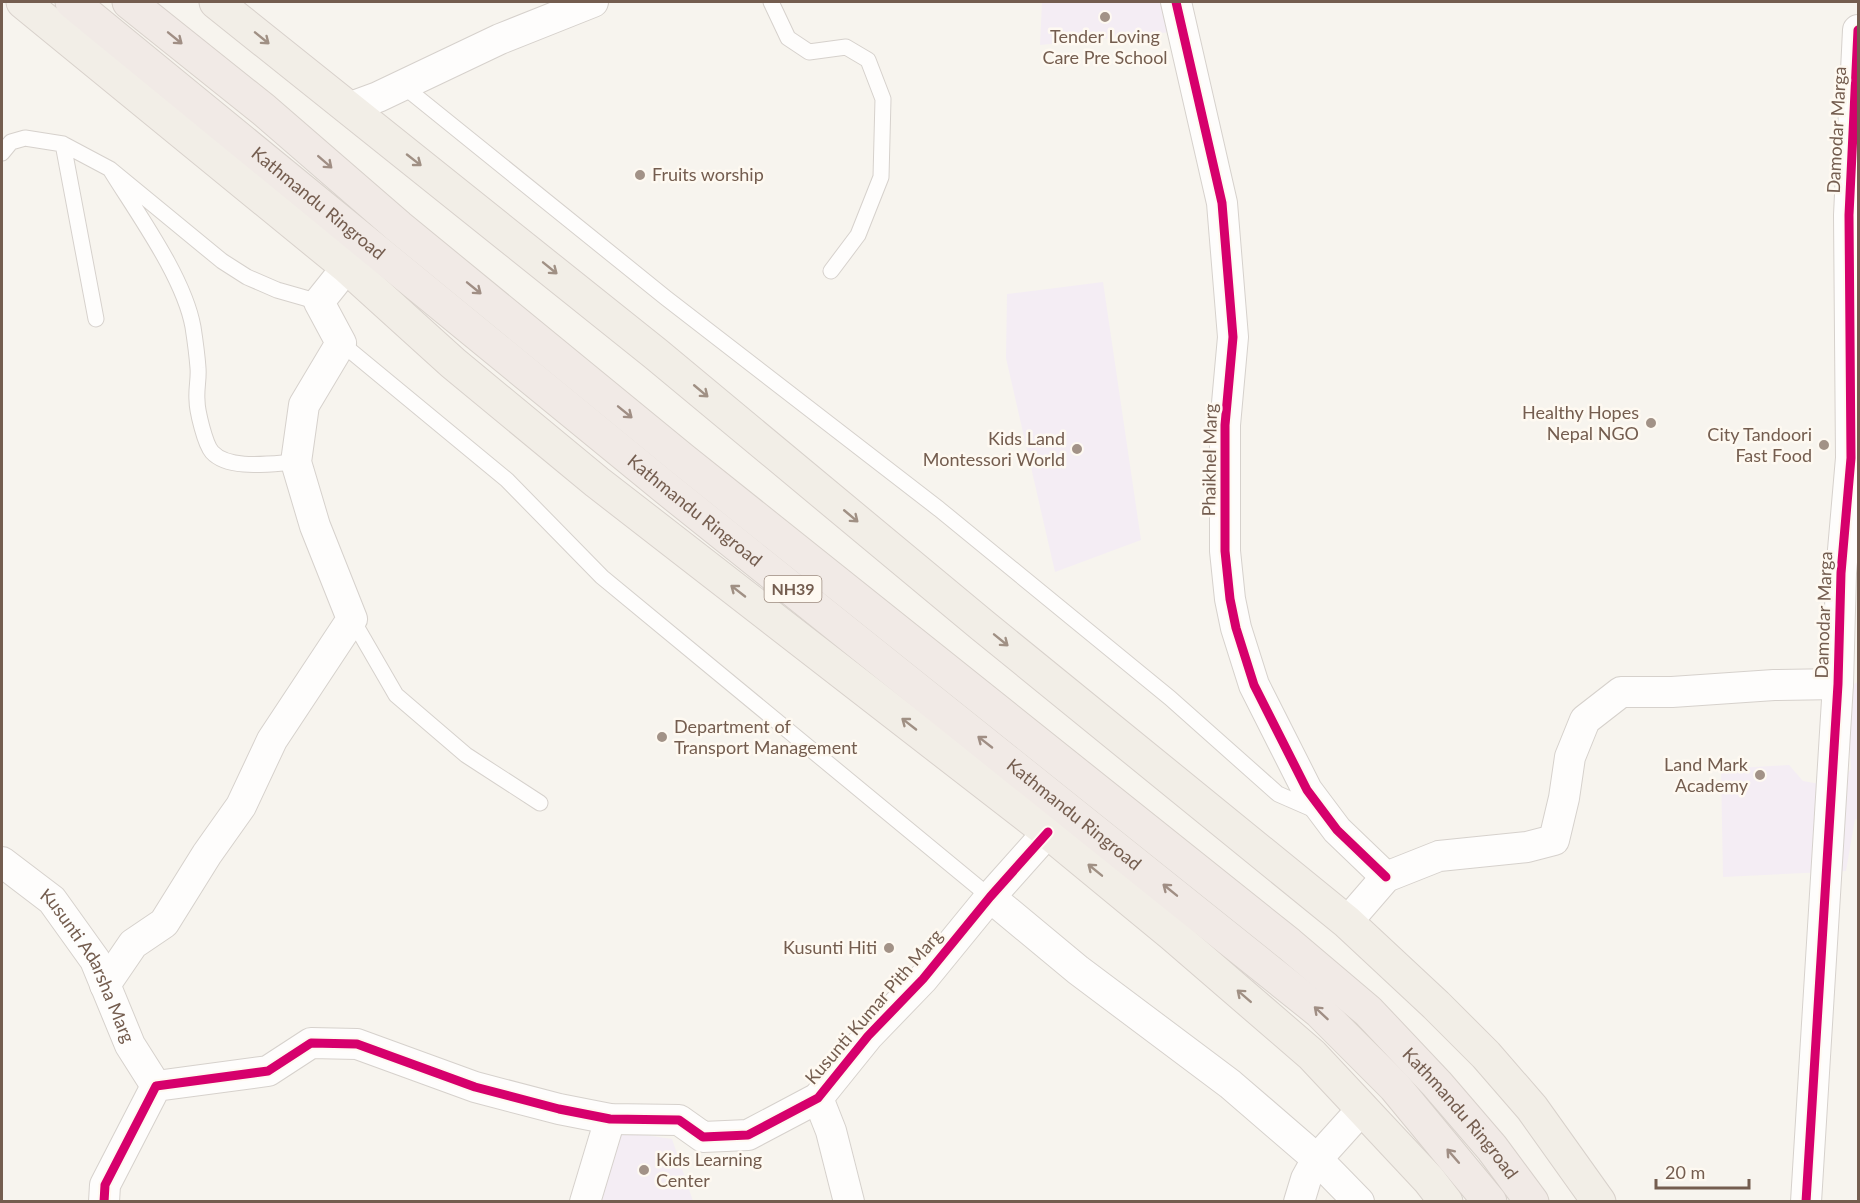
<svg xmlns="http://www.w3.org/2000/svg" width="1860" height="1203" font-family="Lato,sans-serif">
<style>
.education{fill:#f4edf4}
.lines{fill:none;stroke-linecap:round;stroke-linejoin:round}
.lane-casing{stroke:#d6d1cc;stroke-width:17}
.street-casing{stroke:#d6d1cc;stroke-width:32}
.primary-casing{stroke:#d8d1cb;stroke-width:35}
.highway-casing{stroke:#d8d1cb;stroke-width:35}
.lane{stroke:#fefdfc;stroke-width:15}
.street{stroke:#fefdfc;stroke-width:30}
.primary{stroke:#f2eee7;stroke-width:33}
.highway{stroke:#f1eae6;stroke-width:33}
.cycleway-casing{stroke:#fef9f1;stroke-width:13}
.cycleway{stroke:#d6006c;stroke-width:9}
.oneway{stroke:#a08e84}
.oneway2{stroke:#a09084}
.poi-dot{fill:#a29287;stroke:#fef9f1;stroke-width:2}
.labels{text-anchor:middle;stroke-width:5;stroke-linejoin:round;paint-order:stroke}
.shield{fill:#fef9f1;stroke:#9d8c80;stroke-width:1.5}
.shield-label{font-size:16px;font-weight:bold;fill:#745d4f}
.poi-label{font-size:18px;fill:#745d4f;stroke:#fef9f1;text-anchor:end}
.street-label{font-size:18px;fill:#745d4f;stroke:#fef9f1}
</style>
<rect width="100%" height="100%" fill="#f7f4ee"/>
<path class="education" d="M1042 2H1165L1171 32 1040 45Z
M1103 282 1141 540 1055 572 1006 358 1007 294Z
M1858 682V820L1855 819 1846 871 1723 877 1721 769 1789 765 1803 781 1837 787 1851 769 1846 688Z
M618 1131 672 1139 693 1201 595 1202Z"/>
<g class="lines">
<g class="lane-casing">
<path id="lane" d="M771 2 788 38 809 52 846 47 868 60 883 99 881 177 858 235 831 271
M402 85 666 298 939 509 1170 698 1278 794 1317 811
M63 144 96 319
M2 153 11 142 25 138 63 144 110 169 222 261 247 277 277 290 319 302
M110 169C137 213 184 277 193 327 195 340 197 354 198 368 199 378 196 389 197 400 197 411 205 444 212 452 229 471 274 463 296 462
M341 343 507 480 602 577 990 897
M352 619 396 695 466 755 540 803"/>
</g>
<g class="street-casing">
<g id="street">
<path d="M1176 2 1222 203 1233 337 1225 425V551L1230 599 1236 628 1254 685 1307 790 1337 830 1386 877"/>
<path d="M348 108 378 97 500 39 593 2"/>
<path id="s1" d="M2 862 52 900 95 960 130 1045 156 1086"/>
<path d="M990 897 1078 970 1230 1084 1317 1159 1359 1202"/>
<path d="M1347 922 1386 877 1439 856 1527 847 1554 840 1564 798 1570 757 1585 720 1621 692H1672L1774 685 1838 684"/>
<path d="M105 985 133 944 164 923 207 854 241 806 272 740 352 619 315 526 296 462 304 405 341 343 319 302 347 267"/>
<path d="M818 1098 831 1131 849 1202"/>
<path d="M104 1202 105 1185 156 1086 268 1071 311 1043 357 1044 475 1087 559 1109 610 1119 679 1120 703 1137 748 1135 818 1098 868 1036 923 979 990 897 1048 832"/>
<path d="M585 1202 610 1119"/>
<path d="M1299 1202 1306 1179 1317 1159 1363 1108"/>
<path d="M1806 1202 1838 684 1841 573 1851 458 1849 215 1858 30"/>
</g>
</g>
<g class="primary-casing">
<path id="primary" d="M23 2 347 267 453 363 597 482 1048 832 1173 935 1312 1055 1429 1180 1446 1202
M216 2 656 354 982 625 1347 922 1436 1005 1486 1055 1532 1108 1599 1202"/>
</g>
<g class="highway-casing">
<g id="highway">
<path id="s2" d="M72 2 667 489 1319 1011 1395 1087 1490 1202"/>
<path id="s3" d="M129 2 264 110 399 227 682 459 1289 944 1368 1011 1437 1084 1492 1148 1532 1202"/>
</g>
</g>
<use href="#lane" class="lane"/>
<use href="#street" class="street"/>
<use href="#primary" class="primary"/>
<use href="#highway" class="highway"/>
<g class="cycleway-casing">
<path id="cycleway" d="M1176 2 1222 203 1233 337 1225 425V551L1230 599 1236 628 1254 685 1307 790 1337 830 1386 877
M104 1202 105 1185 156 1086 268 1071 311 1043 357 1044 475 1087 559 1109 610 1119 679 1120 703 1137 748 1135 818 1098 868 1036 923 979 990 897 1048 832
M1806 1202 1838 684 1841 573 1851 458 1849 215 1858 30"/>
</g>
<use href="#cycleway" class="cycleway"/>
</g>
<defs><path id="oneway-shaft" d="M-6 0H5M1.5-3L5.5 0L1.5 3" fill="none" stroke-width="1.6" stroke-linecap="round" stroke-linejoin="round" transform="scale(1.5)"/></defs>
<g class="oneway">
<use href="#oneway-shaft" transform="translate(175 38) rotate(39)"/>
<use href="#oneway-shaft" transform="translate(325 162) rotate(41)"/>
<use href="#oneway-shaft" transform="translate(474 288) rotate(39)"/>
<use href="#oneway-shaft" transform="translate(625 412) rotate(39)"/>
<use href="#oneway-shaft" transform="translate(985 742) rotate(-142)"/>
<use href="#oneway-shaft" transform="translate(1170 890) rotate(-141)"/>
<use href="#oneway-shaft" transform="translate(1321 1013) rotate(-137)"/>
<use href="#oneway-shaft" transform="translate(1453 1156) rotate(-131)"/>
</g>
<g class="oneway2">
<use href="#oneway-shaft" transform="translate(262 38) rotate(39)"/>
<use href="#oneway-shaft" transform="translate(414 160) rotate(38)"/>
<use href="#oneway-shaft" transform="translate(550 268) rotate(39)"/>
<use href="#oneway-shaft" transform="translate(701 391) rotate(40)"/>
<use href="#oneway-shaft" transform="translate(851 516) rotate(40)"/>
<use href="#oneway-shaft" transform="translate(738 591) rotate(-142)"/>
<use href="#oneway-shaft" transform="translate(1001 640) rotate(39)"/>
<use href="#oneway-shaft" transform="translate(909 724) rotate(-142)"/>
<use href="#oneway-shaft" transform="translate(1095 870) rotate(-141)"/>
<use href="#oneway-shaft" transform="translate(1244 996) rotate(-139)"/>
</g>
<g class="poi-dot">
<circle cx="1105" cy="17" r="6"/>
<circle cx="640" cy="175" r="6"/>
<circle cx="1651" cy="423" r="6"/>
<circle cx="1824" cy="445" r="6"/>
<circle cx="1077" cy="449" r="6"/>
<circle cx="662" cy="737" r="6"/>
<circle cx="1760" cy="775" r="6"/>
<circle cx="889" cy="948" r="6"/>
<circle cx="644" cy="1170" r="6"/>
</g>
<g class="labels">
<rect class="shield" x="764.5" y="576" width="57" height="26" rx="4.5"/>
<g class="shield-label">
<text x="793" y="595">NH39</text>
</g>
<g class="poi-label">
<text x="1105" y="43" text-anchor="middle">Tender Loving<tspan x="1105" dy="21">Care Pre School</tspan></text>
<text x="652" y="181" text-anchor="start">Fruits worship</text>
<text x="1639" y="419">Healthy Hopes<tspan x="1639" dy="21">Nepal NGO</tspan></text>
<text x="1812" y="441">City Tandoori<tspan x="1812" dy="21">Fast Food</tspan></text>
<text x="1065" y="445">Kids Land<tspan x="1065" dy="21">Montessori World</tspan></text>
<text x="674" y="733" text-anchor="start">Department of<tspan x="674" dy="21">Transport Management</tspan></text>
<text x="1748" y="771">Land Mark<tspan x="1748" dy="21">Academy</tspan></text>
<text x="877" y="954">Kusunti Hiti</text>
<text x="656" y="1166" text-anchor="start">Kids Learning<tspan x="656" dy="21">Center</tspan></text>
</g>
<g class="street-label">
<text transform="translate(1837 130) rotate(-87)" y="6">Damodar Marga</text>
<text dy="6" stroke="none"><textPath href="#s2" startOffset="318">Kathmandu Ringroad</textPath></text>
<text transform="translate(1210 460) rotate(-89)" y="6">Phaikhel Marg</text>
<text dy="6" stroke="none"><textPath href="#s2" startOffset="804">Kathmandu Ringroad</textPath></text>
<text transform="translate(1824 615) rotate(-88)" y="6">Damodar Marga</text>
<text dy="6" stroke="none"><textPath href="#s2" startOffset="1290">Kathmandu Ringroad</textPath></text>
<text dy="6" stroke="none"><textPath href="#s1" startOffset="138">Kusunti Adarsha Marg</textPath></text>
<text transform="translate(874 1007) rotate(-49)" y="6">Kusunti Kumar Pith Marg</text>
<text dy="6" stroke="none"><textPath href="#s3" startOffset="1736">Kathmandu Ringroad</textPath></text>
</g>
</g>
<rect width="1860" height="1203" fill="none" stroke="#745d4f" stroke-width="6"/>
<path d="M1656 1179v9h93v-9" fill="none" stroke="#745d4f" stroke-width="3"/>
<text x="1665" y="1179" font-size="18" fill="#745d4f" stroke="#fef9f1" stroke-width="4.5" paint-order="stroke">20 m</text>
</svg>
